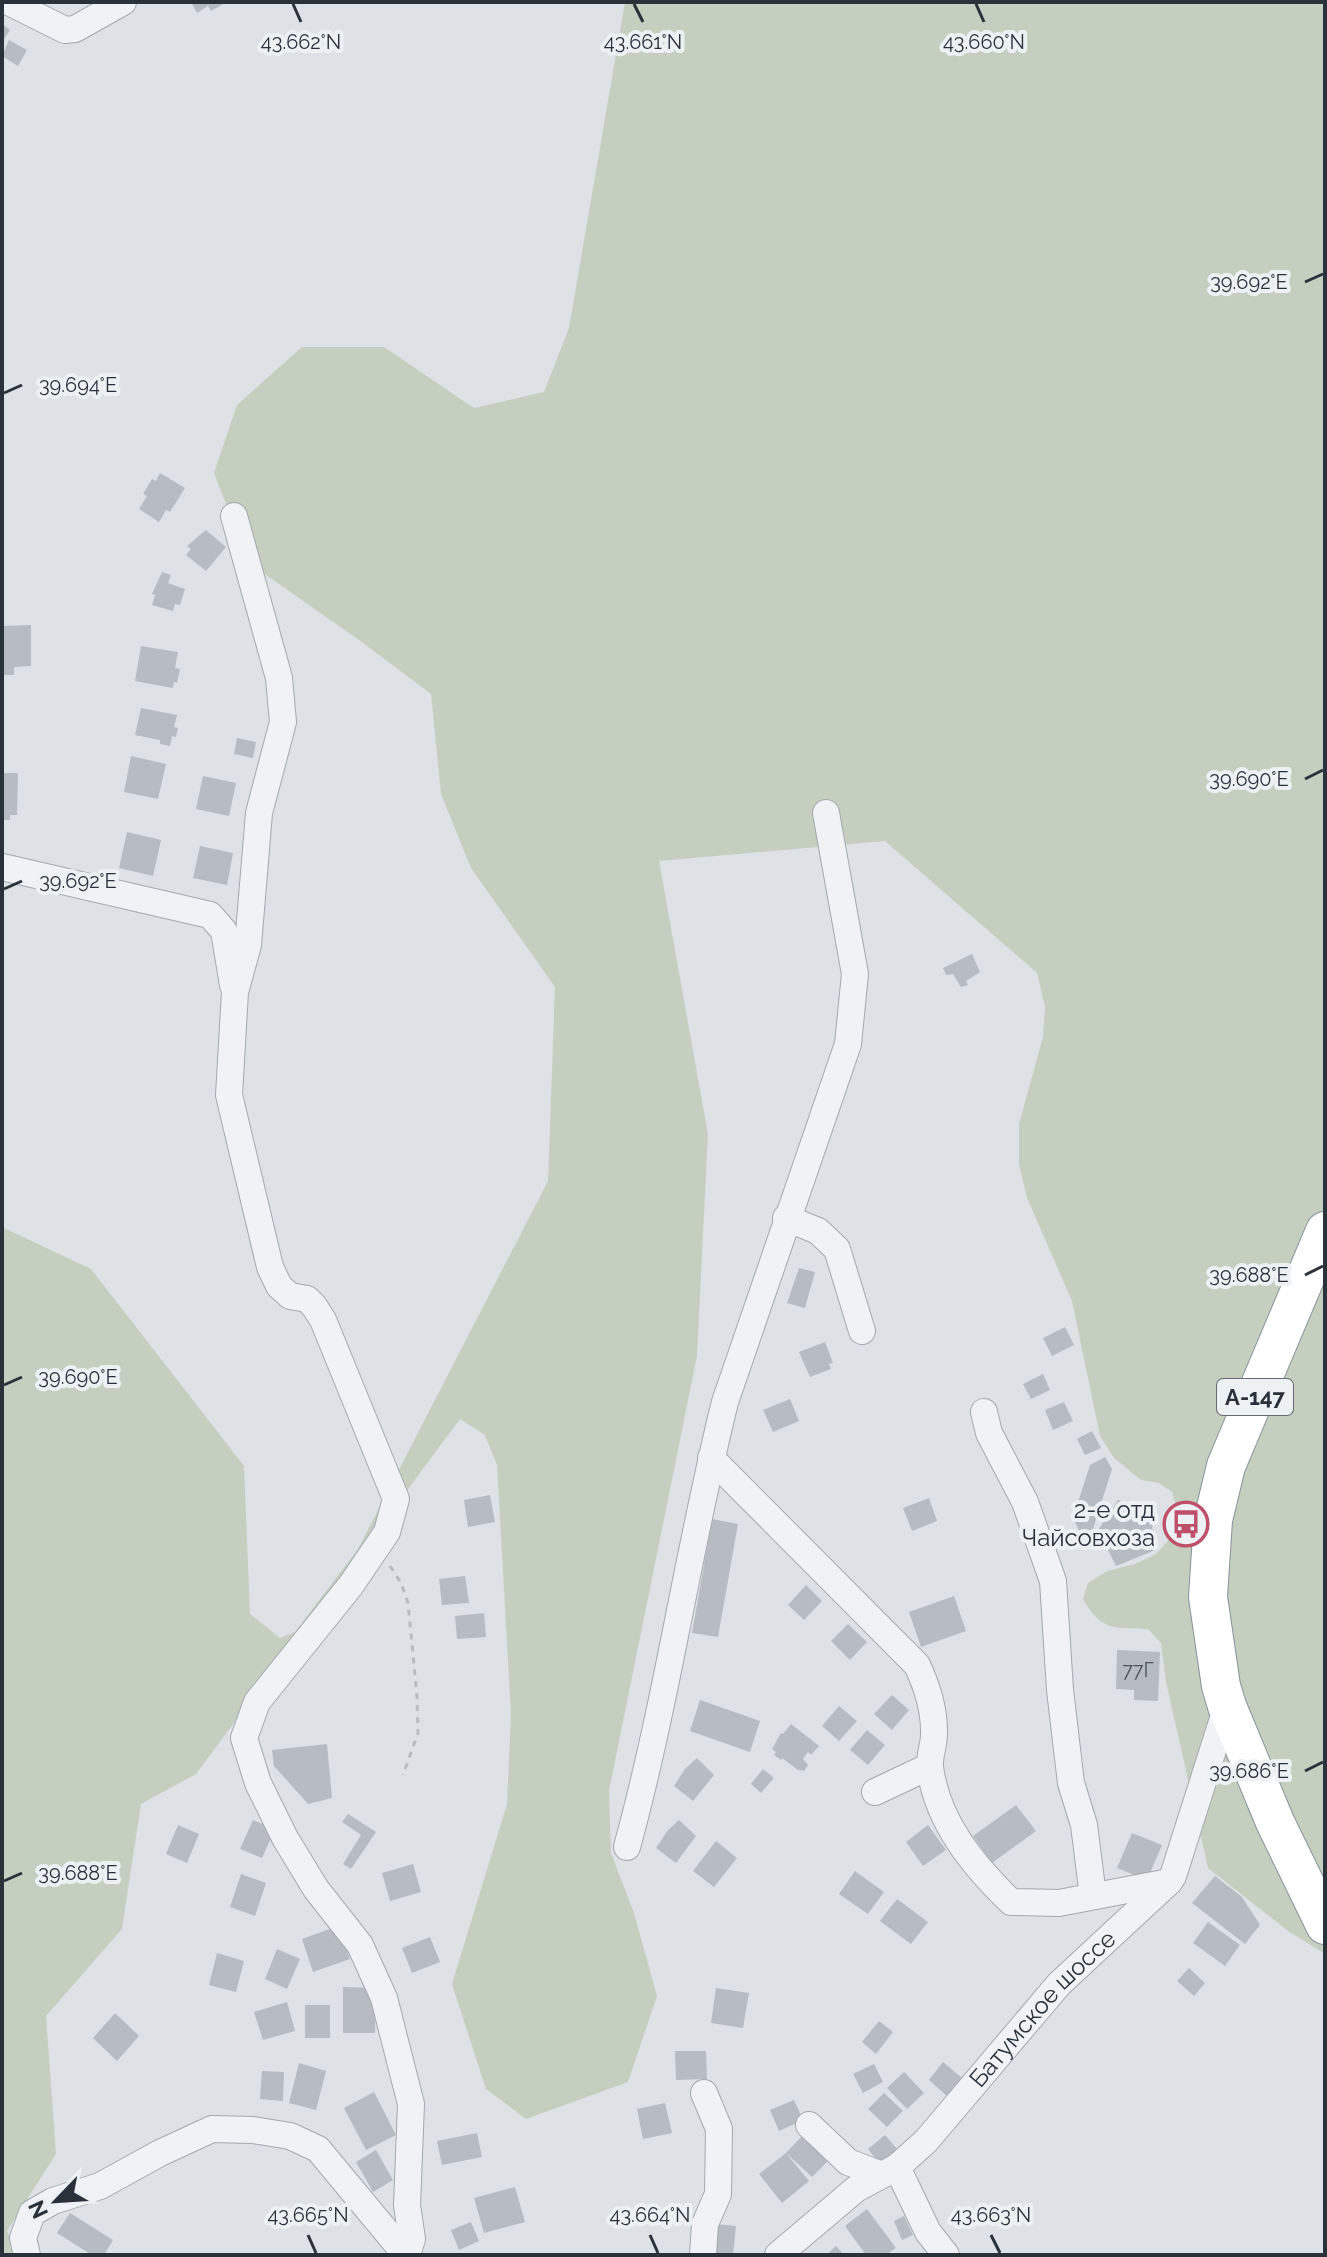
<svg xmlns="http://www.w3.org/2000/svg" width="1327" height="2257" font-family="Raleway,sans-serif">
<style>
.green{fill:#c5cfc0}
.building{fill:#b6bcc2}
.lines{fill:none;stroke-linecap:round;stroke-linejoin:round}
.minor-casing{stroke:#a4a9af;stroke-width:28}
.highway-casing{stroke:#87919b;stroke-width:40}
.path{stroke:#b8bcc1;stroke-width:3;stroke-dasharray:6 6;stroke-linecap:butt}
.minor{stroke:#f0f2f5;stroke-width:26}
.highway{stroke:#fff;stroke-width:38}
.ticks{fill:none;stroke:#29313b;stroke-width:3}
.labels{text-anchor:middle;stroke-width:8;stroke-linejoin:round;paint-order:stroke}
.number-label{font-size:20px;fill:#4c545d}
.shield{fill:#edf1f4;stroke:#646b72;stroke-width:2}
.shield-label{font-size:22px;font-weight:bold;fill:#29313b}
.poi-label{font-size:24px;fill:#29313b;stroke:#edf1f4;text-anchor:end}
.street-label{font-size:24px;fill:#29313b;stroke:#edf1f4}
.ticks-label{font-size:20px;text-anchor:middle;fill:#29313b;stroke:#edf1f4;stroke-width:8;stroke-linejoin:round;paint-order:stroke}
</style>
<rect width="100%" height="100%" fill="#dee2e6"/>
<path class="green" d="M625 2H1325V1954L1288 1931 1208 1868 1166 1682 1161 1643 1148 1629C1114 1628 1101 1631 1083 1599L1088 1583 1107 1571 1135 1564 1156 1554 1178 1530 1177 1509 1172 1492 1159 1483 1141 1480 1114 1458 1100 1436 1072 1301 1027 1198 1019 1165V1124L1043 1037 1045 1007 1037 973 885 841 659 861 708 1134 697 1356 609 1791 611 1853 634 1913 657 1996 628 2082 526 2119 486 2089 452 1984 507 1804 511 1714 497 1465 485 1435 460 1419 196 1774 141 1804 122 1929 46 2016 56 2154 7 2231 19 2255H2V1227L91 1269 244 1466 250 1614 280 1638 295 1632 358 1549 548 1181 555 987 471 868 441 794 431 694 359 640 249 563 214 473 237 405 302 347H384L474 408 544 392 569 328Z"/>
<path class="building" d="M191 2H227L211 11 208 6 197 13Z
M2 24 10 30 2 42Z
M9 40 27 50 18 66 2 56Z
M160 473 185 488 170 512 166 510 159 522 139 509 147 496 143 494 152 479 156 481Z
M206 530 226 547 206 571 186 555 191 549 187 546Z
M162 572 171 575 168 583 185 589 180 605 175 604 173 611 152 605 155 595 152 594Z
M31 625V666L14 667V675H2V626Z
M141 646 178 652 175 668 180 669 177 683 174 682 173 688 135 681Z
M141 708 177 715 174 727 178 728 176 737 172 736 170 746 160 744V740L135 735Z
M237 738 256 742 253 758 234 754Z
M131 756 166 764 158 799 124 792Z
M2 773H18L17 815H10V820H2Z
M203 776 236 783 229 816 196 809Z
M127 832 161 840 153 876 119 868Z
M200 846 233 853 227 885 193 878Z
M972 954 980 972 966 981 968 985 961 987 953 974 946 975 943 968Z
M799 1268 815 1272 805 1308 787 1303Z
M1065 1327 1074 1345 1052 1356 1043 1338Z
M825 1342 833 1363 829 1364 831 1369 810 1377 799 1352Z
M1043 1374 1050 1390 1031 1399 1023 1384Z
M790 1399 799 1421 773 1432 763 1410Z
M1064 1402 1073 1421 1053 1430 1045 1410Z
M1092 1431 1101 1448 1085 1455 1077 1439Z
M1105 1457 1112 1469 1093 1529 1081 1535 1073 1518 1090 1465Z
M490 1495 495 1522 468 1527 464 1500Z
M929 1498 937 1521 912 1531 903 1508Z
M1118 1500 1152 1514 1153 1551 1116 1566 1098 1530Z
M712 1519 738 1524 718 1637 692 1633Z
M465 1576 469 1603 442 1605 439 1579Z
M806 1585 822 1601 804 1620 788 1605Z
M954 1596 966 1631 921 1647 909 1612Z
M484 1613 486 1637 457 1639 455 1616Z
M848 1624 867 1642 850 1660 831 1641Z
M1117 1650 1160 1652 1158 1701 1134 1700V1690L1116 1689Z
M892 1695 909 1710 892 1730 874 1714Z
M700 1700 760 1721 750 1752 690 1731Z
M839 1706 857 1721 839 1741 822 1726Z
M791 1724 819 1746 811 1755 808 1752 803 1759 808 1765 804 1771 798 1770 782 1758 781 1760 774 1755 776 1752 772 1749 781 1733 783 1734Z
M867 1730 885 1745 868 1765 850 1750Z
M327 1744 332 1798 308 1804 274 1766 272 1750Z
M697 1758 714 1775 693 1801 674 1786 685 1769Z
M763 1769 774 1778 761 1793 751 1784Z
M1016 1805 1036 1831 992 1863 973 1836Z
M348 1814 376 1832 351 1869 343 1864 361 1835 342 1822Z
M253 1820 275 1829 262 1858 240 1849Z
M679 1820 696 1836 676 1863 656 1848 668 1830Z
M178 1825 199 1834 187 1863 166 1854Z
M928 1825 946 1850 923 1866 906 1842Z
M1132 1833 1162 1845 1147 1880 1117 1868Z
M716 1841 737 1858 714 1887 693 1871Z
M413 1864 421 1892 390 1901 382 1873Z
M855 1871 884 1892 868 1914 839 1894Z
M241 1874 266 1883 255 1916 230 1907Z
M1215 1876 1242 1897 1260 1925 1245 1944 1192 1903Z
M897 1899 928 1922 911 1944 880 1921Z
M1208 1922 1240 1945 1225 1966 1193 1943Z
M338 1926 350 1959 313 1972 302 1939Z
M430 1937 440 1962 412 1973 402 1948Z
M277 1949 300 1959 287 1989 265 1979Z
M217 1953 244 1961 236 1992 209 1985Z
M1189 1968 1205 1983 1194 1996 1177 1981Z
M343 1987 376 1988 375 2033H343Z
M716 1988 749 1993 743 2028 711 2023Z
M287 2002 295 2031 263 2040 254 2012Z
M305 2005H330V2038H305Z
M115 2013 139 2036 117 2061 93 2038Z
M879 2021 893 2032 876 2054 862 2042Z
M675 2051H706L707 2079 676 2080Z
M943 2062 962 2078 947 2096 929 2080Z
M299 2063 326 2071 316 2110 289 2103Z
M874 2064 883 2082 863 2093 853 2074Z
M262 2071 284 2072 283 2101 260 2099Z
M904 2072 924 2093 907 2109 887 2088Z
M374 2092 396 2135 366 2150 344 2108Z
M884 2093 903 2111 887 2127 868 2109Z
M794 2100 803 2120 779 2131 770 2110Z
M665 2103 672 2133 643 2139 637 2109Z
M477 2133 482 2157 442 2165 437 2141Z
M885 2135 898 2150 881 2165 868 2149Z
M802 2136 828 2161 812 2177 786 2153Z
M376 2150 393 2180 373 2192 356 2162Z
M786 2153 809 2181 782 2203 759 2174Z
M515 2187 525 2222 484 2233 474 2198Z
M867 2209 896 2248 886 2255H866L845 2226Z
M70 2213 113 2240 104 2255H92L57 2233Z
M904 2216 913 2235 902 2240 894 2221Z
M471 2222 479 2241 459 2250 451 2230Z
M714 2224 736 2226 733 2255H711Z
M836 2246 844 2255H826Z"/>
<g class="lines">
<g class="minor-casing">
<g id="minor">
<path d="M9 2 65 30 75 29 123 2"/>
<path d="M234 516 279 678 283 722 259 813 248 945 235 992 229 1095 270 1267 279 1286 290 1296 307 1299 314 1306 323 1320 396 1499 387 1532 351 1585 257 1702 244 1738 258 1783 285 1838 316 1889 360 1945 384 1998 411 2104 407 2205 412 2239 407 2255"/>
<path d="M2 867 210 915 224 931 233 985"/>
<path d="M786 1218 818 1231 837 1249 862 1331"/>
<path d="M984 1412 989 1433 1025 1502 1053 1581 1060 1690 1071 1783 1084 1825 1093 1896"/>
<path d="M711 1458 917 1665C926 1684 934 1709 934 1731 935 1743 929 1755 930 1767 937 1822 973 1865 1011 1902L1059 1903 1169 1882"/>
<path d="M875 1792 930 1766"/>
<path d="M627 1847C667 1701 688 1550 725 1402L848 1044 855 974 826 813"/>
<path d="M809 2125 848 2162 882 2175"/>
<path d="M897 2167 928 2232 946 2255"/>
<path d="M27 2255 23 2238 32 2213 53 2201 100 2186 160 2153 212 2129 253 2130 290 2136 318 2149 406 2255"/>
<path d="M703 2255 705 2224 718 2194 719 2129 704 2093"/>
<path id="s1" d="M778 2255 856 2189 897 2167 926 2141 1059 1984 1169 1882 1173 1876 1227 1706"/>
</g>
</g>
<g class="highway-casing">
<path id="highway" d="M1325 1231 1226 1466 1213 1520 1208 1597 1221 1686 1227 1706 1275 1822 1325 1925"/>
</g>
<path class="path" d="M390 1566 401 1583 408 1603 417 1696 418 1733 403 1775"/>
<use href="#minor" class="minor"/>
<use href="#highway" class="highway"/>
</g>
<path class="ticks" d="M293 4 301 22M634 4 643 22M976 4 984 22M1305 282 1323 274M4 393 22 385M1305 779 1323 770M4 889 22 881M1305 1275 1323 1266M4 1385 22 1377M1305 1771 1323 1762M4 1881 22 1873M308 2235 316 2253M650 2235 658 2253M991 2235 1000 2253"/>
<defs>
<g id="bus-ring" transform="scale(2.3)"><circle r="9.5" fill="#edf1f4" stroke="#be506a" stroke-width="1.5"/><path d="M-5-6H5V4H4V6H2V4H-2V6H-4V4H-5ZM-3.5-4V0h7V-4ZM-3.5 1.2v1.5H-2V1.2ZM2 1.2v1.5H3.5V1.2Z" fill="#be506a"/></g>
</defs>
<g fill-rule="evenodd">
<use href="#bus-ring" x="1186" y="1524"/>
</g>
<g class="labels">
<g class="number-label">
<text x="1138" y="1677">77Г</text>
</g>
<rect class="shield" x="1217" y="1379" width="76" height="36" rx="6"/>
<g class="shield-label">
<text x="1255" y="1405">А-147</text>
</g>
<g class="poi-label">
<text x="1155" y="1518">2-е отд<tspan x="1155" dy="28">Чайсовхоза</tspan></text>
</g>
<g class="street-label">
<text dy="8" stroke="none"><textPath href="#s1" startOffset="364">Батумское шоссе</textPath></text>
</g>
</g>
<g class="ticks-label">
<text x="301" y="49">43.662°N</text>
<text x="643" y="49">43.661°N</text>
<text x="984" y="49">43.660°N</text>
<text x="1249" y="289">39.692°E</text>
<text x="78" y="392">39.694°E</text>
<text x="1249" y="786">39.690°E</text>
<text x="78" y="888">39.692°E</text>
<text x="1249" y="1282">39.688°E</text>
<text x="78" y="1384">39.690°E</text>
<text x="1249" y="1778">39.686°E</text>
<text x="78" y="1880">39.688°E</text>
<text x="308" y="2222">43.665°N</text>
<text x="650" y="2222">43.664°N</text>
<text x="991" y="2222">43.663°N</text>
</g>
<rect width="1327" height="2257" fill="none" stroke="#29313b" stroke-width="8"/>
<g transform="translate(56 2201) rotate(245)" stroke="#edf1f4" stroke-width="6" paint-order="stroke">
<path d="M0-6L14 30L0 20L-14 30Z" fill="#29313b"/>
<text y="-12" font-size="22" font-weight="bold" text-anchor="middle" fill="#29313b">N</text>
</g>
</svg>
